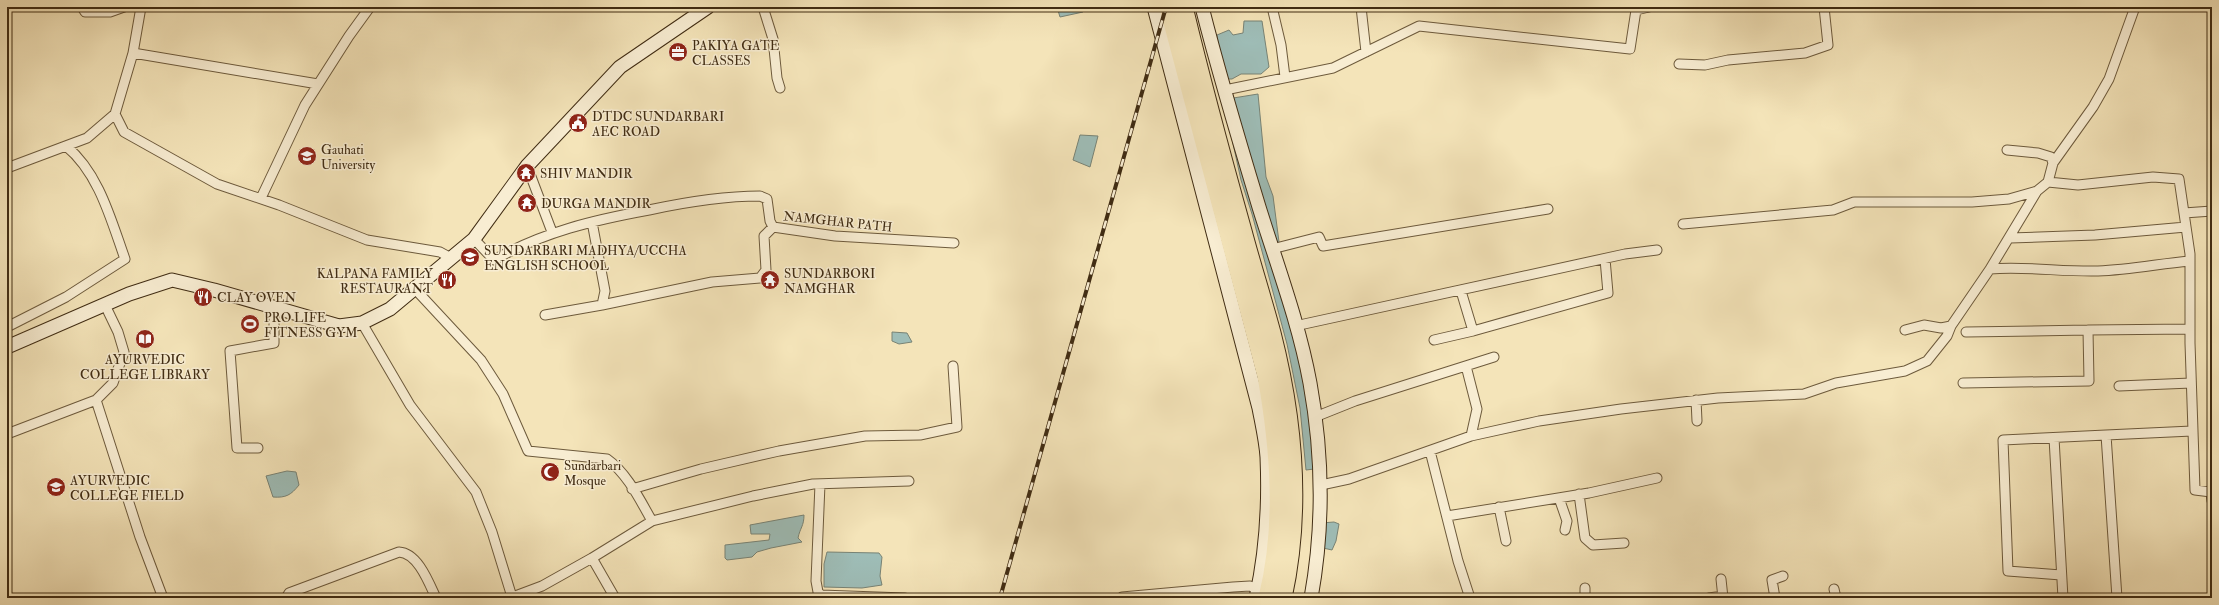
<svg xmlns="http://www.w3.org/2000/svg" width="2219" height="605" font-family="'IM FELL Double Pica',serif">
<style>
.water{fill:#9ebdb7;stroke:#788375}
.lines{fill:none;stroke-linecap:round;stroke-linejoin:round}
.street-casing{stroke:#6d5a3c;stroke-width:11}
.secondary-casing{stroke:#402c13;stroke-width:15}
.highway-casing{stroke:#402c13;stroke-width:19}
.street{stroke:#f8edd2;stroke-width:9}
.secondary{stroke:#f8edd2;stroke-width:13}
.highway{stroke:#f4e4b9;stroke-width:17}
.rail-casing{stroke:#402c13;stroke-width:4}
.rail{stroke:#f8edd2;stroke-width:2.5;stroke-dasharray:8;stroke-linecap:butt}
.labels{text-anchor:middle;stroke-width:3;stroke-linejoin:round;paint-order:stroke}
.poi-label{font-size:13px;fill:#402c13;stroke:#f8edd2;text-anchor:start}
.street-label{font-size:13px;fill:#402c13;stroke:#f8edd2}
</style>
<rect width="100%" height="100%" fill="#f4e4b9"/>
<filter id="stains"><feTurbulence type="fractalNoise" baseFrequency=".005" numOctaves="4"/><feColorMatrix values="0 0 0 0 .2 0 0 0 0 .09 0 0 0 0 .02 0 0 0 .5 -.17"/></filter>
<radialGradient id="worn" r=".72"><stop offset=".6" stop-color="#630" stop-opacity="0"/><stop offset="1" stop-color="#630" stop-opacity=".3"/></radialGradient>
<path class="water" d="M1057 7H1082L1083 12 1060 17Z
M1244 21H1262L1269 67 1261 74H1241L1232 79H1223L1217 35 1229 30 1233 35 1243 33Z
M1258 94 1266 177 1273 196 1284 280 1322 468 1306 470 1300 408 1287 344 1252 214 1241 180 1232 139 1221 100Z
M1080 135 1098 136 1090 167 1073 160Z
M892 332 907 333 912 342 899 344 892 341Z
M287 471 296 472 299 485C291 495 286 498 273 497L266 476Z
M804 515C804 526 800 528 798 538L802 542 771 548 757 552 752 557 727 560 725 558V545L769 540 770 534H751L750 525Z
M1334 522 1339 524 1336 541 1332 550 1323 548 1321 523Z
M827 552 879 553 882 557 880 576 882 585 862 588 824 587V564Z"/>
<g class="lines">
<g class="street-casing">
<path id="street" d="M82 7 85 12H110L124 7
M141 7 133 53 115 114 124 132 217 184 279 205 367 240 440 252 451 258
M763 7 773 39 777 78 780 88
M1272 7 1281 45 1285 77
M1361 7 1366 52
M133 53 318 84
M1679 64 1705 65 1728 60 1805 53 1828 45 1824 7
M1225 90 1333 68 1419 26 1630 49 1636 10 1649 7
M2053 163 2093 107 2109 79 2135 7
M527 166 552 232
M7 168 87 138 115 114
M2048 182 2078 185 2153 177 2179 179 2190 254V343L2195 490 2211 492 2212 501
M261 198 305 105 349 36 370 7
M2184 213 2212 211
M1683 224 1833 210 1854 202H1972L2009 199 2037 191 2048 182 2053 163 2051 157 2038 153 2007 150
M2010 238 2095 235 2186 227
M474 239 494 260C543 232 594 220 649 210 686 202 722 196 760 196L767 199 770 221 773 227 835 236 954 243
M1272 249 1319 237 1323 246 1548 209
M1990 269 2037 191
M415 289 481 360 503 394 528 451 607 459C627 473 640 500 652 521L592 558 615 598
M1461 291 1473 331 1608 293 1605 259
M602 305 712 282 760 278 766 270 764 236 773 227
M545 315 602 305 605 291 592 222
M362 323 410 405 476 492 492 532 512 597
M1295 326 1625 254 1657 250
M7 327 66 297 125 259C111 220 99 173 66 146
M1905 330 1924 325 1941 328 1951 326 1990 269C2026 266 2062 272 2098 271 2129 270 2158 264 2189 261
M1966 332 2088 330
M1434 340 1473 331
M1963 383 2089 381 2088 330 2190 329
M2119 386 2191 383
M96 400 140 537 163 598
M1696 400 1697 421
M1315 417 1355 401 1494 357
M7 434 96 400 113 383 124 352 118 332 105 305
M2106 435 2192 431
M1471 436 1539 421 1621 409 1718 398 1804 394 1836 383 1905 371 1927 361 1947 336 1951 326
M2054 438 2063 598
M258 448H237L230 351 274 343V308
M1430 451 1458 561 1470 598
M820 484 816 581 818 592 821 595 905 598
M1321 485 1349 479 1471 436 1477 409 1466 366
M632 489 701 469 779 451 865 436 920 435 957 427 953 366
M1579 494 1585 538 1593 545 1624 543
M1559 498 1567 521 1565 530
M1499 507 1506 541
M1447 516 1589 493 1657 478
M652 521 753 496 813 484 909 481
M2061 575 2008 571 2003 440 2106 435 2117 598
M1721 579 1723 598
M1585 588V598
M1834 589 1836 598
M1122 597 1233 587 1250 586 1258 589
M286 598 289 593 399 552C418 553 429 583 436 598
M510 598 542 586 592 558
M1709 598 1723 596
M1775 598 1772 580 1783 576"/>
</g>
<g class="secondary-casing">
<path id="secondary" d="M1154 7 1259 408C1262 424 1266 441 1267 457 1269 503 1266 553 1256 598
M1202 7C1219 74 1239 141 1259 207 1277 265 1299 323 1310 383 1323 455 1324 526 1311 598
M7 347 129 294 172 280 214 290 339 326 362 323 390 309 474 239 527 166 620 67 708 7"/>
</g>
<g class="highway-casing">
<path id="highway" d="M1168 7 1266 376C1279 450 1285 525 1267 598
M1184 7C1202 82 1222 156 1243 231 1252 265 1263 299 1272 333 1294 419 1302 511 1283 598"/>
</g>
<use href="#street" class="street"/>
<use href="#secondary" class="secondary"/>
<use href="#highway" class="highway"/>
<g class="rail-casing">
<path id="rail" d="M1000 598 1166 7"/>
</g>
<use href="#rail" class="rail"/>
</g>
<defs>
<g id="office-disc" transform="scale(1)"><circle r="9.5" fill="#8f2418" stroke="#f8edd2"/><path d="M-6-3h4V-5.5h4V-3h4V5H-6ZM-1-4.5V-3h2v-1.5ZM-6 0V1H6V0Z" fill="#fff"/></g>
<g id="civic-disc" transform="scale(1)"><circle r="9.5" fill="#8f2418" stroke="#f8edd2"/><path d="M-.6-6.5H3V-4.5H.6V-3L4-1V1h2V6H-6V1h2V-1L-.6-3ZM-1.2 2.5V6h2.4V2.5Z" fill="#fff"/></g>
<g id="university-disc" transform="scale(1)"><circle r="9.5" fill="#8f2418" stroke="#f8edd2"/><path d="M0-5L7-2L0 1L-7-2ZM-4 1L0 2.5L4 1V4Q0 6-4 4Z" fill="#fff"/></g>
<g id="temple-disc" transform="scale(1)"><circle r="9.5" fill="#8f2418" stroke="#f8edd2"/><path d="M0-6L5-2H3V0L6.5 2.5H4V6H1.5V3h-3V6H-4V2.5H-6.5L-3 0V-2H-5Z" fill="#fff"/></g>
<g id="school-disc" transform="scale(1)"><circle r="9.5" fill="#8f2418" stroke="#f8edd2"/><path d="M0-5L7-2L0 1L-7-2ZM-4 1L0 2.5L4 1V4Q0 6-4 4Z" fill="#fff"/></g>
<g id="restaurant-disc" transform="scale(1)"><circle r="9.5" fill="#8f2418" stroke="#f8edd2"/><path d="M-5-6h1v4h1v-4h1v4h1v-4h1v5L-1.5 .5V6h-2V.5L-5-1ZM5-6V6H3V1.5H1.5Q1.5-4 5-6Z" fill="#fff"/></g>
<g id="stadium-disc" transform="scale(1)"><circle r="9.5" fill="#8f2418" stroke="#f8edd2"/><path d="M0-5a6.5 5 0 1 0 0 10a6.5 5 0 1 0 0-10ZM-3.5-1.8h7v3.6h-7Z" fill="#fff"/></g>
<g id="library-disc" transform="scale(1)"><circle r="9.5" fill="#8f2418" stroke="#f8edd2"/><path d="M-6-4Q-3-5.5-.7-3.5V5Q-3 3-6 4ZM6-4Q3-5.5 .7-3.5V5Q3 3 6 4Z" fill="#fff"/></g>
<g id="mosque-disc" transform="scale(1)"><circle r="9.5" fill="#8f2418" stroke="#f8edd2"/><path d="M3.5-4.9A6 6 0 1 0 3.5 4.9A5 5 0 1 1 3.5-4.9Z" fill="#fff"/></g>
</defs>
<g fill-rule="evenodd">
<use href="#office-disc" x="678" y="52"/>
<use href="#civic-disc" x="578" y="123"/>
<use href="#university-disc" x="307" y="156"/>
<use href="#temple-disc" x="526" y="173"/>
<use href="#temple-disc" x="527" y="203"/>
<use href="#school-disc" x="470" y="257"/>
<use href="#restaurant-disc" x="447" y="280"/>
<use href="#temple-disc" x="770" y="280"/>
<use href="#restaurant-disc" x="203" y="297"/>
<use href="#stadium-disc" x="250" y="324"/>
<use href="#library-disc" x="145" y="339"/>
<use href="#mosque-disc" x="550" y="472"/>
<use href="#university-disc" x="56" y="487"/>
</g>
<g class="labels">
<g class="poi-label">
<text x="692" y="50">PAKIYA GATE<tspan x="692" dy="15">CLASSES</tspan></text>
<text x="592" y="121">DTDC SUNDARBARI<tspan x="592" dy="15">AEC ROAD</tspan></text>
<text x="321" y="154">Gauhati<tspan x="321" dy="15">University</tspan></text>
<text x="540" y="178">SHIV MANDIR</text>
<text x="541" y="208">DURGA MANDIR</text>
<text x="484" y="255">SUNDARBARI MADHYA/UCCHA<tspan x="484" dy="15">ENGLISH SCHOOL</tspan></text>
<text x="433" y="278" text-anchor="end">KALPANA FAMILY<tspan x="433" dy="15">RESTAURANT</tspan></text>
<text x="784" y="278">SUNDARBORI<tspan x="784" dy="15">NAMGHAR</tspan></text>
<text x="217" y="302">CLAY OVEN</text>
<text x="264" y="322">PRO LIFE<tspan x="264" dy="15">FITNESS GYM</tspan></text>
<text x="145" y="364" text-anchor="middle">AYURVEDIC<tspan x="145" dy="15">COLLEGE LIBRARY</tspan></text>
<text x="564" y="470">Sundarbari<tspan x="564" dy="15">Mosque</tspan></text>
<text x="70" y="485">AYURVEDIC<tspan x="70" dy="15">COLLEGE FIELD</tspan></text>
</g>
<g class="street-label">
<text transform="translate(838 221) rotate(6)" y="5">NAMGHAR PATH</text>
</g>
</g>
<rect width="2219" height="605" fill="none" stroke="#f4e4b9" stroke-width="24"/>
<rect x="8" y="8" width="2203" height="589" fill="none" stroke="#402c13" stroke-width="2"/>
<rect x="12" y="12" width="2195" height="581" fill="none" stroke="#402c13"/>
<rect width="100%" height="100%" filter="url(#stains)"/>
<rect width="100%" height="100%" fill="url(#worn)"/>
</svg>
